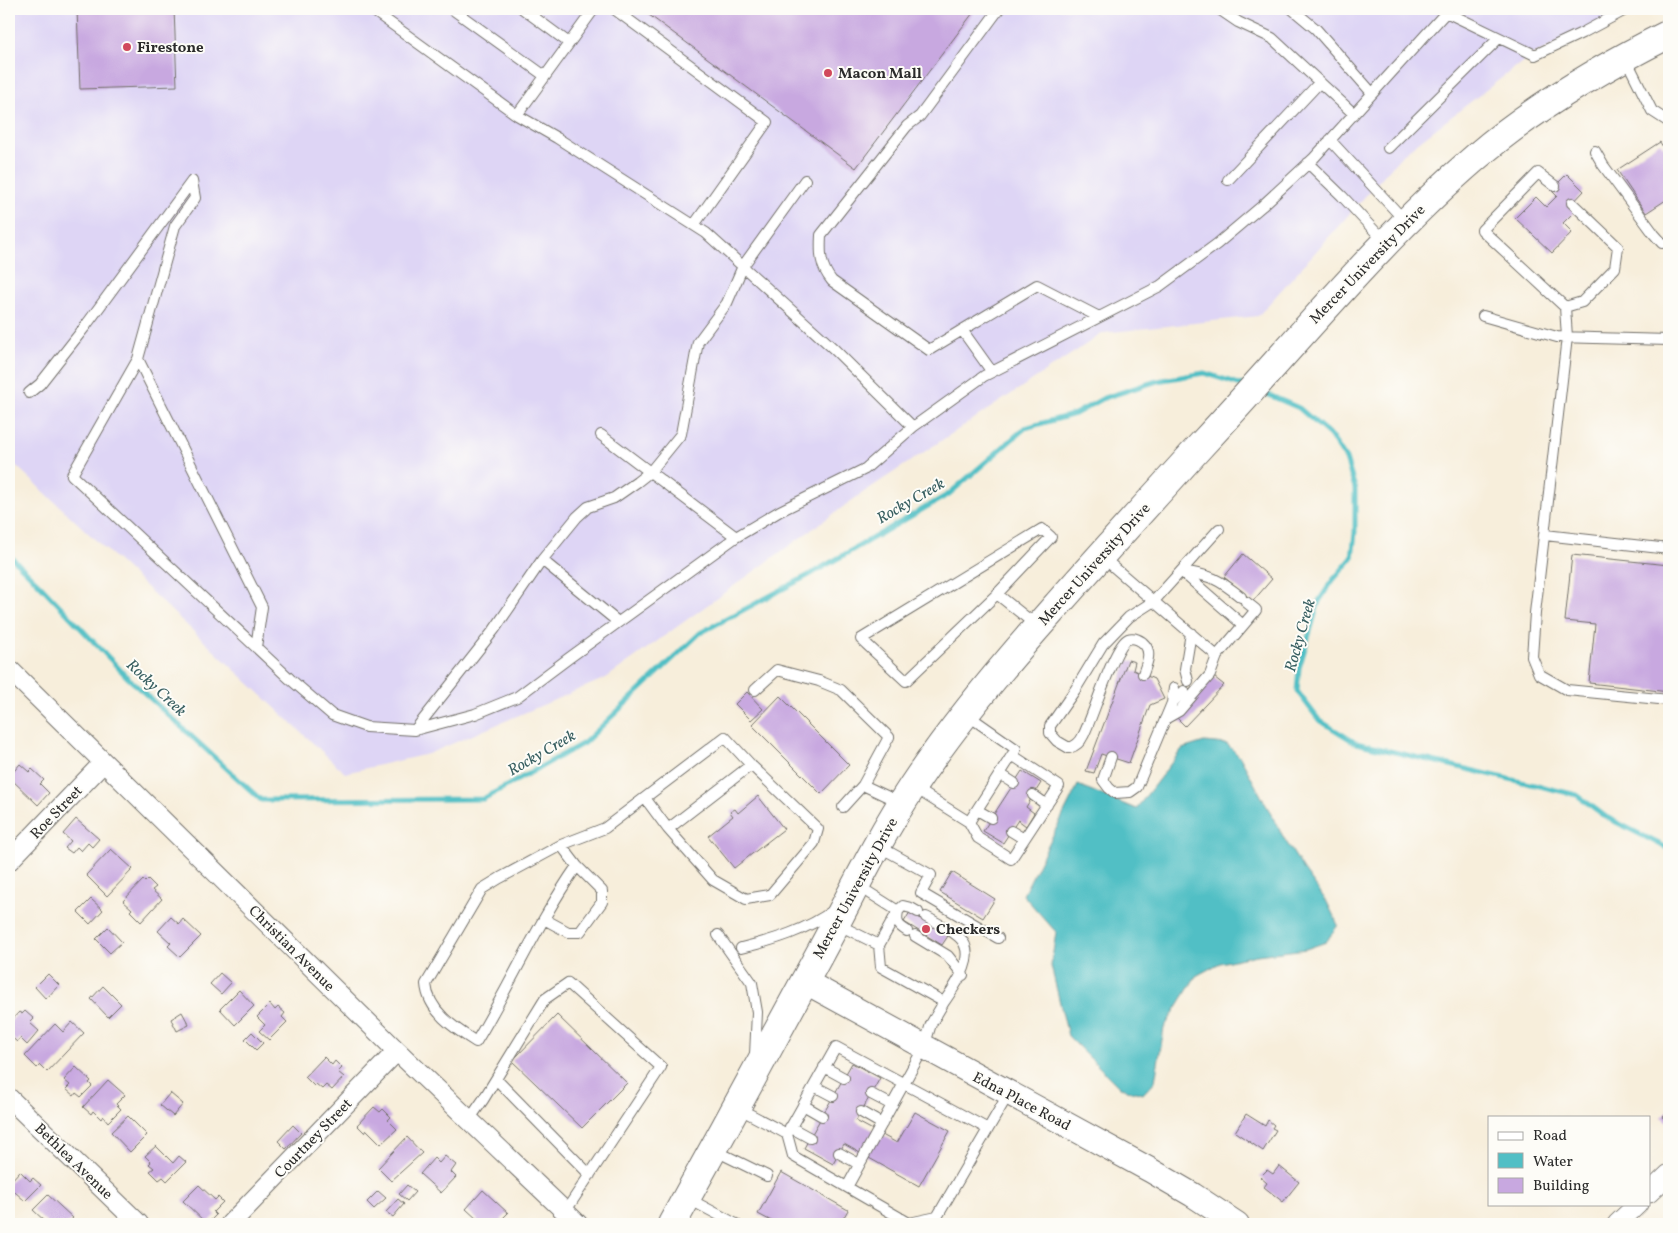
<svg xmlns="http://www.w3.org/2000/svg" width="1678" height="1233" font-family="Vollkorn,serif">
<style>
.built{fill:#ded5f5}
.water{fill:#51bfc5;stroke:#3e7578}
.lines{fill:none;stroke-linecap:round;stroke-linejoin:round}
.stream{stroke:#51bfc5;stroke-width:5}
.building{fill:#c8a8e0}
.service-casing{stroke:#726f69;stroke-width:12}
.minor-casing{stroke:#726f69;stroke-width:21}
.tertiary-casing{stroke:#726f69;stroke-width:26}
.secondary-casing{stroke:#726f69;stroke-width:30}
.service{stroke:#fff;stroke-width:10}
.minor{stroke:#fff;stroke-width:19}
.tertiary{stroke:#fff;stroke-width:24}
.secondary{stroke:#fff;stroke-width:28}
.poi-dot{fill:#d1495b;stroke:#fdfcf7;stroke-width:2}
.labels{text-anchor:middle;stroke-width:4;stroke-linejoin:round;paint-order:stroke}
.poi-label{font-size:15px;font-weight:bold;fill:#2b2b2b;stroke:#fdfcf7;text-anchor:start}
.street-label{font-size:15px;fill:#2b2b2b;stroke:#fdfcf7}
.water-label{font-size:16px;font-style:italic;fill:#385f61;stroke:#fdfcf7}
</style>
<rect width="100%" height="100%" fill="#fdfcf7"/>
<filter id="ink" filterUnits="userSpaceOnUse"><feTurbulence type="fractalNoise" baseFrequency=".02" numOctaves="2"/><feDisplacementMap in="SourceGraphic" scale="10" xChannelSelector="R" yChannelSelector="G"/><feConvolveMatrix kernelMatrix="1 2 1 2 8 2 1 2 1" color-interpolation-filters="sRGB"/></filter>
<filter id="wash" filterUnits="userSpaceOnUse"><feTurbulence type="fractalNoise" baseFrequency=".0096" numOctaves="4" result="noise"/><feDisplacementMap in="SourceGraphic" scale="20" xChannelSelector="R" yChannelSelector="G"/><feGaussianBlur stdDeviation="1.12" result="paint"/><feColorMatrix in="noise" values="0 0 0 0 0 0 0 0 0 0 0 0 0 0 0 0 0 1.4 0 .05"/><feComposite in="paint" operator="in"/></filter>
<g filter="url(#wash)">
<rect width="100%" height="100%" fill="#f7eedb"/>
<path class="built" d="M9 9H1631L1530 56 1403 154 1258 316 1103 333 861 494 606 678 428 754 345 773 9 459Z"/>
<path class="water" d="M1204 742 1227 744 1240 757 1285 840 1304 870 1327 902 1338 925 1326 942 1306 949 1257 955 1220 963 1196 976 1164 1028 1155 1081 1143 1094 1120 1088 1068 1036 1051 966 1056 932 1023 895 1078 785 1136 809 1182 749Z"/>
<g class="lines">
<path class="stream" d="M1262 392 1299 408 1330 435 1346 459 1355 488V533L1352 558 1333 580 1319 601 1299 668 1297 691 1319 720 1356 743 1577 795 1606 817 1669 849
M9 555 39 584 128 678 261 800 483 799 584 743 700 633 809 575 949 494 1025 428 1075 414 1104 398 1157 381 1204 373 1245 386"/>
</g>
<g id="blocks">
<path class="building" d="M77 9H174L177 86 80 89Z
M641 9H976L856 168Z
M1660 142 1663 147 1669 143V198L1646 213 1617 170Z
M1567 174 1584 191 1570 206 1575 211 1563 223 1572 232 1552 253 1515 218 1536 197 1546 207 1557 196 1551 190Z
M1243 554 1272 579 1253 601 1224 577Z
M1572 555 1669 565V692L1589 683 1595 624 1565 621Z
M1128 660 1135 662 1133 670 1154 679 1164 699 1150 705 1129 763 1101 754 1094 773 1086 771Z
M1214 677 1224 685 1185 726 1177 718Z
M747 692 763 709 751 720 735 704Z
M780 696 849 765 821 794 752 725Z
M20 764 29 772 32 769 44 780 40 784 49 793 38 805 9 777Z
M1022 771 1041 783 1026 807 1034 813 1026 826 1018 820 1003 843 983 831Z
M758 796 784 829 734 868 708 836 733 816 730 812 735 809 738 813Z
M76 819 99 839 92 847 88 843 81 851 77 847 72 853 65 848 71 841 63 834Z
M111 849 133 869 107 896 86 875Z
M952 872 995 899 983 918 940 892Z
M148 879 156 887 152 890 162 899 141 922 130 911 132 909 123 901 143 880 145 882Z
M91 899 103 910 90 924 78 912Z
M910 912 948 936 942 945 904 922Z
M171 917 179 924 183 919 201 936 180 957 168 946 171 943 158 931Z
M108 927 122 942 110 953 96 939Z
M220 973 231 983 221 994 210 984Z
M48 974 59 985 46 999 35 987Z
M103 986 121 1004 108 1017 91 999Z
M239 990 254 1006 235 1025 220 1009Z
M270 1004 275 1010 278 1007 285 1013 282 1017 287 1022 269 1040 259 1031 265 1025 257 1017Z
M25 1011 34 1019 30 1023 39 1031 27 1045 20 1038 17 1042 9 1035 12 1030 9 1027V1023L19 1012 22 1014Z
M182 1012 189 1025 177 1031 171 1019Z
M557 1015 627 1083 582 1128 512 1061Z
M72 1022 84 1033 47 1072 40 1065 37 1068 25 1056 55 1024 63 1032Z
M252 1032 263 1043 256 1050 245 1039Z
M324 1057 332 1065 335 1061 342 1068 338 1072 344 1077 332 1090 326 1085 322 1089 316 1084 314 1086 305 1077Z
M852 1063 880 1078 856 1121 897 1143 915 1112 950 1131 919 1186 844 1144 833 1164 804 1148Z
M76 1067 91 1081 89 1083 92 1086 81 1097 76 1093 74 1096 66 1089 70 1085 64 1080Z
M108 1080 125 1095 116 1104 121 1109 108 1122 103 1116 101 1119 93 1111 91 1114 83 1107Z
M170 1093 183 1104 173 1116 160 1105Z
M374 1107 380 1112 383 1109 391 1117 388 1120 397 1129 381 1144 367 1130 365 1133 357 1125Z
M1669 1110V1124L1662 1117Z
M1246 1114 1265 1126 1268 1120 1274 1125 1272 1128 1276 1130 1263 1151 1235 1132Z
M128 1116 147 1135 130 1152 111 1132Z
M293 1125 301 1133 286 1149 278 1141Z
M407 1137 422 1153 391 1181 378 1168Z
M156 1146 173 1163 179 1156 186 1162 167 1181 163 1177 159 1180 150 1171 154 1168 149 1164 151 1162 145 1156Z
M445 1156 456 1165 451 1172 456 1177 441 1193 420 1174 434 1158 439 1163Z
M1279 1166 1299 1182 1283 1202 1264 1187 1267 1183 1260 1177 1267 1170 1273 1174Z
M20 1171 30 1181 33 1178 41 1185 25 1201 15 1192 9 1198V1183Z
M781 1172 848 1210 840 1224H777L758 1214Z
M199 1185 215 1200 218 1197 223 1202 213 1212 216 1215 207 1224 183 1201Z
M407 1185 415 1192 407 1201 399 1194Z
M483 1190 508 1213 501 1220 506 1224H474L478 1220 466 1209Z
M378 1191 386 1198 374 1209 367 1202Z
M48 1195 73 1218 67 1224H48L33 1210Z
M398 1199 404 1204 393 1217 386 1212Z"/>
</g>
</g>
<g filter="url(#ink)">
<use href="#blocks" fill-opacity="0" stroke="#726f69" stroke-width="1"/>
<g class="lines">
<g class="service-casing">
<path id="service" d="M371 9 517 115 557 138 706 233 834 349 913 427
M452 9 545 76
M523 9 569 43
M614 9 767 122 694 225
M999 9 920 116 907 126 821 235C820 254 820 266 832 281L929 350 1037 285 1099 317
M1219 9 1238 22 1272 38 1354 114
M1292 9 1316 29 1372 93
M1446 12 1535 55 1584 32 1627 9
M1625 57 1652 111 1669 122
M517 115 594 9
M1330 140 1405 221
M1388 148 1499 38
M1595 151 1603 165 1654 234 1662 243
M1308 163 1342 196 1384 241
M1228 180 1320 82
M192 181 195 198 175 226 138 359 72 475 290 679 332 715 366 727 415 730 475 714 517 697 569 658 736 537 780 511 865 469 913 427 984 376 1160 286 1217 244 1262 206 1313 159 1449 9
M1555 186 1538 173 1482 230 1565 307 1567 337 1535 613 1532 657 1539 674 1567 690 1669 700
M1565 307 1582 302 1615 268 1618 247 1572 203
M1483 316 1557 337 1669 340
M962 330 992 372
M138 359 262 607 256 647
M29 393 40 384 84 328 192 181
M601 435 736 537
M1545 535 1669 549
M1101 556 1217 656 1256 610 1246 602
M542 560 618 622
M1181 571 1243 625
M1182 571C1212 576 1217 578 1241 597
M997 594 906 681 861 639 1042 529 1051 537 997 594 1037 626
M1143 674C1146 665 1152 653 1145 645 1141 640 1134 637 1128 639 1114 645 1092 720 1083 736 1080 743 1076 746 1069 748L1057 741 1050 733V726L1075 690 1103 644 1129 617 1154 601 1219 529
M1188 681 1185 669 1191 633
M755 690 777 670 819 681 841 690 889 737 863 785
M1172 703 1184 691
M1165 719 1179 711 1210 675 1217 656
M415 730 494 630 542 560 577 517 588 507 614 498 637 482 651 471 681 434 698 342 727 303 743 266 805 180
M1111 757 1103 780 1109 788 1115 793 1130 792 1137 787 1172 703 1174 688
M1000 774 1014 783
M913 787 969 822 1016 749 966 714
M1033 795 1047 805
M645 798 668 829
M843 807 863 785 901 803
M977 810 991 818
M969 822 978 838 1011 859 1059 786 1012 755
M1011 831 1024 839
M561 845 605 828 725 737 751 765 668 829 713 880 746 899 770 895 814 843 818 829 751 765
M878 846 931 875 921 893 998 938
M857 885 898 911C896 922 897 925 907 931
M926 917C937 923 950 929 959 937 979 955 955 986 944 1002
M544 919 568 932H580L602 902V891L577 866 561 845 500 878 482 889 426 984C428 1011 454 1028 476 1042 511 984 538 922 577 866
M837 924 879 945
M718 935 752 983 757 1012 755 1055
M915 936 948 956 963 975
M741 948C774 940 807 930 834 910
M824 1067 844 1078
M496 1079 590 1175
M814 1086 833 1096
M871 1094 892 1105
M803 1105 822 1116
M738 1108 787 1134 793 1156 909 1223 937 1217 1009 1093
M861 1112 882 1124
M469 1120 483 1100 545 999 568 983 661 1067 565 1212
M790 1127 810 1138
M787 1134 836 1047 988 1129
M714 1150 767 1176
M839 1153 859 1164
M847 1187 924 1047 931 1024 944 1002 881 967 879 945 898 911 903 906 911 908 918 912
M687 1198 736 1224"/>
</g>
<g class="minor-casing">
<path id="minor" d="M9 669 397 1051 578 1224
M9 861 103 763
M9 1098 139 1224
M1649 1193 1669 1174
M230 1224 397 1051
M1617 1224 1638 1204"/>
</g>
<g class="tertiary-casing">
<path id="tertiary" d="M804 981 1150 1170 1193 1195 1237 1224"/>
</g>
<g class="secondary-casing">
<path id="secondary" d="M672 1224C722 1134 771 1044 820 953 850 898 877 840 912 787 953 725 1000 669 1049 614 1100 556 1151 500 1203 443 1293 347 1376 243 1476 157 1532 109 1603 67 1669 34"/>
</g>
<use href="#service" class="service"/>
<use href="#minor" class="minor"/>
<use href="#tertiary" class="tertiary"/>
<use href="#secondary" class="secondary"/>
</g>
</g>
<g class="poi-dot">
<circle cx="127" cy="47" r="5"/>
<circle cx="828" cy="73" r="5"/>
<circle cx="926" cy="929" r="5"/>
</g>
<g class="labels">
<g class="poi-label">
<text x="137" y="52">Firestone</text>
<text x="838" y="78">Macon Mall</text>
<text x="936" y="934">Checkers</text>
</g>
<g class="street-label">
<text transform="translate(1367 264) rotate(-46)" y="5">Mercer University Drive</text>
<text transform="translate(1094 564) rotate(-48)" y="5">Mercer University Drive</text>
<text transform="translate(56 812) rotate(-46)" y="5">Roe Street</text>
<text transform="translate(855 888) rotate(-61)" y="5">Mercer University Drive</text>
<text transform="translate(292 948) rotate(45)" y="5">Christian Avenue</text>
<text transform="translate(1022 1101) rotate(28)" y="5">Edna Place Road</text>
<text transform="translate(313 1138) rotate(-46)" y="5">Courtney Street</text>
<text transform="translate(74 1161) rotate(44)" y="5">Bethlea Avenue</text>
</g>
<g class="water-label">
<text transform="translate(910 500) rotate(-30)" y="6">Rocky Creek</text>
<text transform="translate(1299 635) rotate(-74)" y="6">Rocky Creek</text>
<text transform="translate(157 687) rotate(43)" y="6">Rocky Creek</text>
<text transform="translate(541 752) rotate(-30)" y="6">Rocky Creek</text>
</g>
</g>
<rect width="1678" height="1233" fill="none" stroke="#fdfcf7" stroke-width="30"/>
<rect x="1488" y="1116" width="162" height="90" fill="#fdfcf7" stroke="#a9a8a5"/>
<rect x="1498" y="1132" width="25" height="8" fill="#ffffff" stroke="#a9a8a5"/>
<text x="1533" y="1140" font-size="15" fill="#2b2b2b">Road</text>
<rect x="1498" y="1153" width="25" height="15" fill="#51bfc5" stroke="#a9a8a5"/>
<text x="1533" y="1166" font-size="15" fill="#2b2b2b">Water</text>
<rect x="1498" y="1178" width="25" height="15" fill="#c8a8e0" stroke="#a9a8a5"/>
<text x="1533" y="1190" font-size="15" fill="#2b2b2b">Building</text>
</svg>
